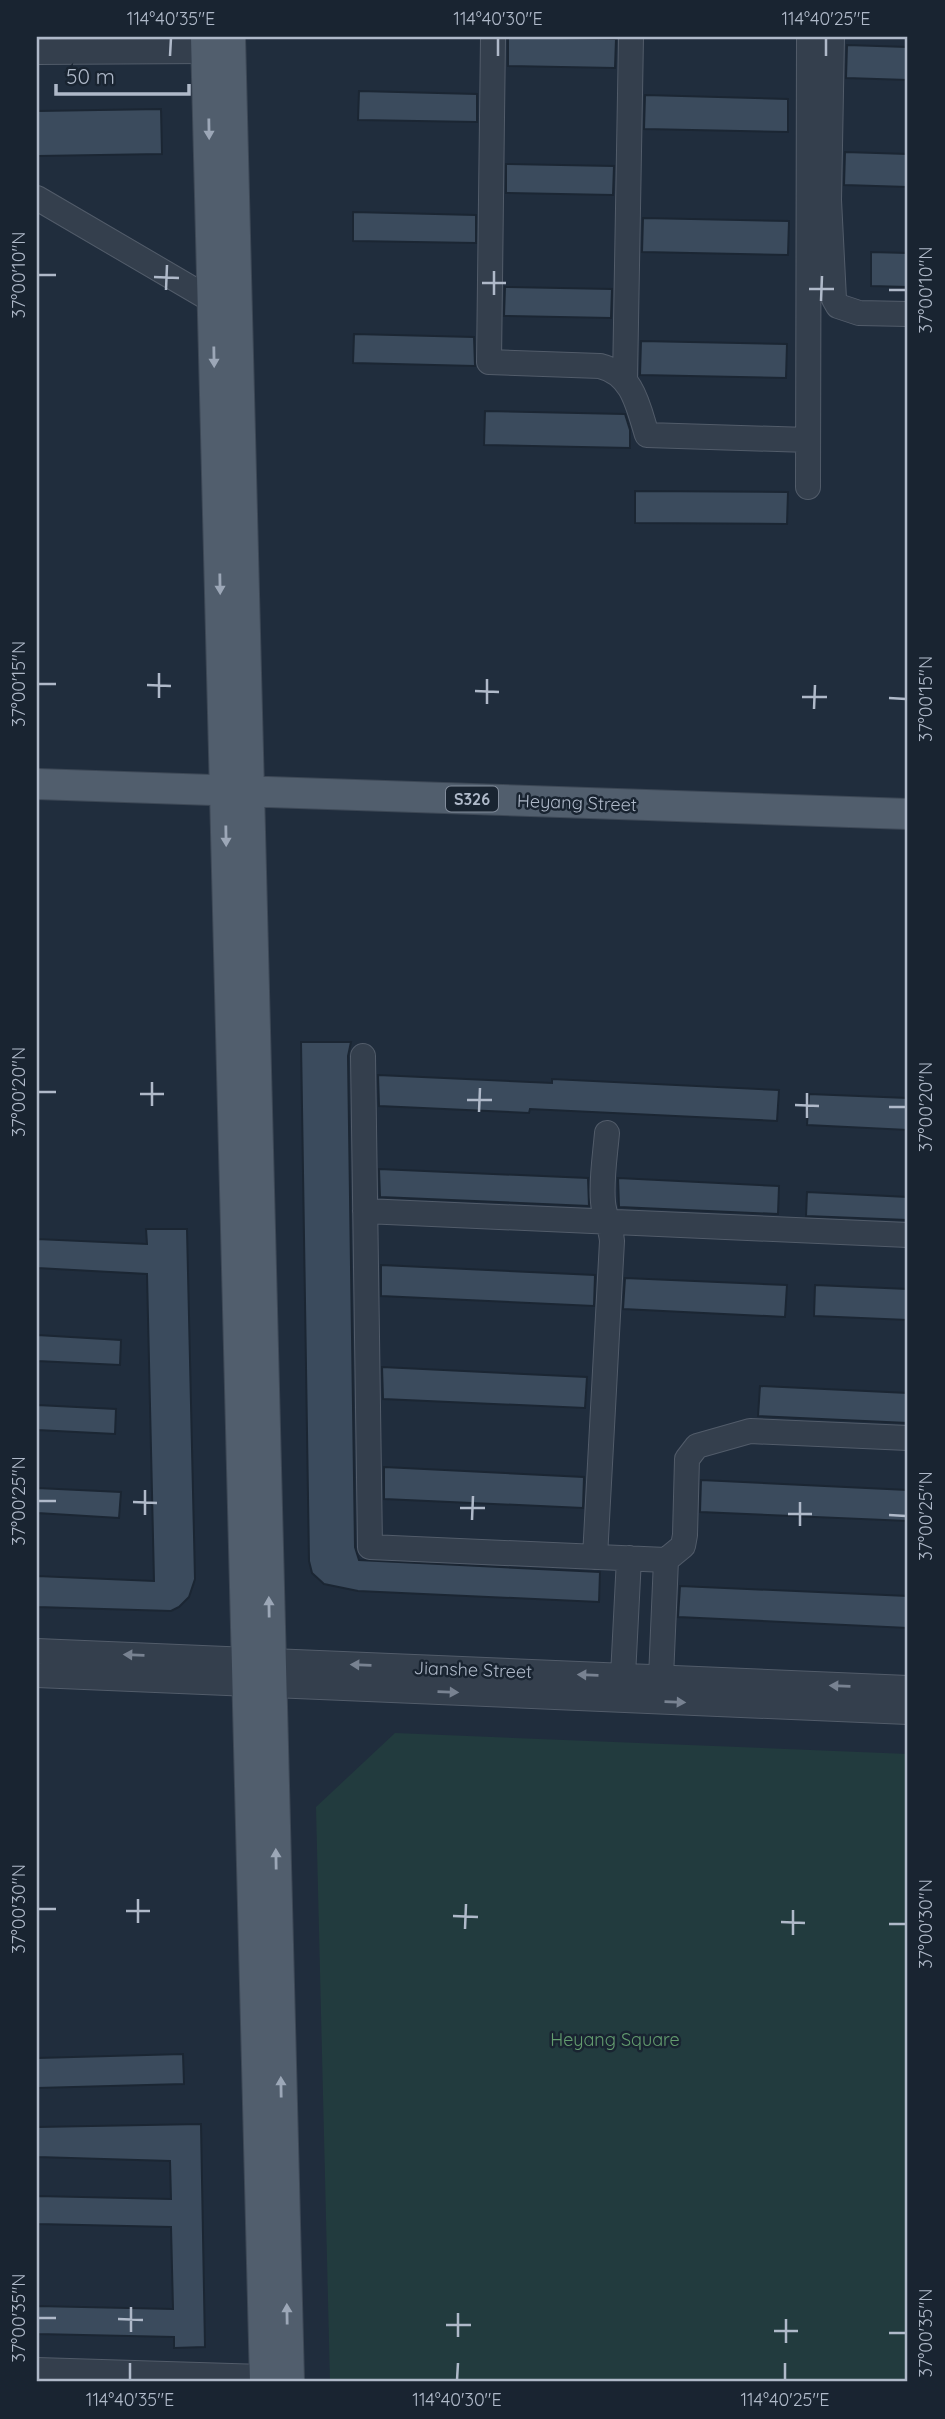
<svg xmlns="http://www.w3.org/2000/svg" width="945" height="2419" font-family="Quicksand,sans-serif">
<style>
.green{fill:#223b3e}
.building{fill:#3b4b5d;stroke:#1b2633;stroke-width:2}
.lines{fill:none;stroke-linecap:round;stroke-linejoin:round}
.minor-casing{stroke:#525c6a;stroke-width:26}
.major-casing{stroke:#3d4856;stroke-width:32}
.minor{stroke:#343f4d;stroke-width:24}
.major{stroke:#515e6d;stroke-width:30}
.oneway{fill:#9ca7b7}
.oneway2{fill:#788291}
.ticks{fill:none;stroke:#afb9c9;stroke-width:2.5}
.labels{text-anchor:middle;stroke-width:5;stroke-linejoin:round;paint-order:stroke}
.shield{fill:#192431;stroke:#828c9b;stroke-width:2}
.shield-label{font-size:16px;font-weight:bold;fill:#afb9c9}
.street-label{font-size:18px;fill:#afb9c9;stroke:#192431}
.park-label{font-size:18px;fill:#639c6f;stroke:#192431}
.neatline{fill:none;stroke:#afb9c9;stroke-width:2.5}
.ticks-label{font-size:18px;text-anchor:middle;fill:#afb9c9}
</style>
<rect width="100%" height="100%" fill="#202d3d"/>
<path class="green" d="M395 1733 908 1754V2382H330L316 1807Z"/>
<path class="building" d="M508 37 616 39 615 68 508 66Z
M847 45 908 47V80L846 78Z
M359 91 477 94V122L358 120Z
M645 95 788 99V132L644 129Z
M161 109 162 154 38 156 37 111Z
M845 152 908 154V187L844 185Z
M506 164 614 166 613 195 506 193Z
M353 212 476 215V243L353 241Z
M643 218 789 221 788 255 642 252Z
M871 252 908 253V287L871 286Z
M505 287 612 289 611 318 504 316Z
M354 334 474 337 475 366 353 363Z
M641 341 787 344 786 378 640 375Z
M485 411 625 414 630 430V448L484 445Z
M635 491 788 492 787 524 635 523Z
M301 1042H351L348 1056 355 1547 359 1560 600 1572 599 1602 358 1591 324 1584 312 1573 309 1561Z
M378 1075 552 1083V1079L779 1090 777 1121 530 1109 529 1113 379 1106Z
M809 1094 908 1098V1130L807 1125Z
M379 1169 588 1178 589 1206 380 1197Z
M618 1178 779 1186 778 1214 619 1207Z
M807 1192 908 1197V1220L806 1216Z
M146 1229H187L195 1579 189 1597 179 1607 171 1611 37 1607V1576L154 1581 147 1274 37 1268V1239L147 1244Z
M381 1265 595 1275 594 1306 381 1296Z
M625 1278 787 1285 785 1317 623 1309Z
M815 1285 908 1289V1320L814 1316Z
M37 1335 121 1340 120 1365 37 1361Z
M382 1367 587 1377 585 1408 383 1399Z
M760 1386 908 1393V1423L758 1416Z
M37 1405 116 1409 115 1434 37 1430Z
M384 1467 584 1477 583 1508 384 1499Z
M701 1480 908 1490V1521L700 1512Z
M37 1488 121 1492 119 1518 37 1513Z
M680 1586 908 1596V1628L678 1617Z
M183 2054 184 2084 37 2088V2058Z
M201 2124 205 2347 174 2348V2337L37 2334V2306L173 2309 171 2227 37 2224V2196L171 2199 170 2161 37 2157V2127Z"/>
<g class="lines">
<g class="minor-casing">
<path id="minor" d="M493 37 489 362 600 366C633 374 638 406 647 435L808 440
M832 37 829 200 834 299 838 306 859 313 908 314
M37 52 207 51
M37 198 213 301
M625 380 631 37
M808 487 809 37
M363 1056 370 1547 666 1560 683 1546 685 1535 687 1459 697 1446 750 1431 908 1438
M365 1211 908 1235
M595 1557 612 1241C611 1227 604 1216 603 1202 601 1180 605 1156 607 1133
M37 1651 908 1688
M37 1675 908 1712
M623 1676 629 1558
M661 1678 666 1560
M37 2370 265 2377"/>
</g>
<g class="major-casing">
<path id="major" d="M206 37 265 2382
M230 37 289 2382
M37 784 908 814"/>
</g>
<use href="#minor" class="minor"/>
<use href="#major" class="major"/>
</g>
<defs><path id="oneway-solid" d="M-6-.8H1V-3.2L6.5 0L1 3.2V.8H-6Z" transform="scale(1.75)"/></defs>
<g class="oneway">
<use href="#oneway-solid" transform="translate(209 129) rotate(89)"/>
<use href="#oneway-solid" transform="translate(214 357) rotate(89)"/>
<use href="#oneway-solid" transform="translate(220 584) rotate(89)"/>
<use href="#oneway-solid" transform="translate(226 836) rotate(89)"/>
<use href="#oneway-solid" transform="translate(269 1607) rotate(-91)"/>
<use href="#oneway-solid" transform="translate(276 1859) rotate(-91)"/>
<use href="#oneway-solid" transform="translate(281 2087) rotate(-91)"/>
<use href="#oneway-solid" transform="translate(287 2314) rotate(-91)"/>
</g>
<g class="oneway2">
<use href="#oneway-solid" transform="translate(134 1655) rotate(-178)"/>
<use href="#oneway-solid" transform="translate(361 1665) rotate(-178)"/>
<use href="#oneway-solid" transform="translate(588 1675) rotate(-178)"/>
<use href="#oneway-solid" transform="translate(840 1686) rotate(-178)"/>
<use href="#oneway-solid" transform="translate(448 1692) rotate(2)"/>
<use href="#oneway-solid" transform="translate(675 1702) rotate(2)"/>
</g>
<path class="ticks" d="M170 56 171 38M498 56V38M826 56V38M38 275H56M154 277 179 278M482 283H506M809 289H834M166 290 167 265M889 290H906M494 295V271M821 301 822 276M38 684H56M147 685 171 686M475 691 499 692M802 697H827M159 698V673M889 698 906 699M487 704V679M814 709 815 685M38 1092H56M140 1094H164M467 1100H492M795 1105 819 1106M152 1106V1082M889 1107H906M479 1112 480 1088M807 1118V1093M38 1501H56M133 1502 157 1503M460 1508H485M788 1514H812M145 1515V1490M889 1515 906 1516M472 1520 473 1496M800 1526V1502M38 1909H56M126 1911H150M453 1916 478 1917M781 1922 805 1923M138 1923V1899M889 1924H906M465 1929 466 1904M793 1935V1910M38 2318H56M118 2319 143 2320M446 2325H471M774 2331H798M131 2332V2307M889 2333H906M458 2337V2313M786 2343V2319M130 2380V2363M457 2380 458 2363M785 2380V2363"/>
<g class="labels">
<rect class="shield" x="446" y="786.5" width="52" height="25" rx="5"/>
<g class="shield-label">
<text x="472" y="805">S326</text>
</g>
<g class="street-label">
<text transform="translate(577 803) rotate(2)" y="6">Heyang Street</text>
<text transform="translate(473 1670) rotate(2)" y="6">Jianshe Street</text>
</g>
<g class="park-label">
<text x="615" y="2046">Heyang Square</text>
</g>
</g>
<rect width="945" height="2419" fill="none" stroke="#192431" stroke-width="77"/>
<path d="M56 84v10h133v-10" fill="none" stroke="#afb9c9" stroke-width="3.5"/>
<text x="66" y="84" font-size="21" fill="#afb9c9" stroke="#192431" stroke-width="5" paint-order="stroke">50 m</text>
<rect x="38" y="38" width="868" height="2342" class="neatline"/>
<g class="ticks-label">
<text x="171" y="25">114°40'35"E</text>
<text x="498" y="25">114°40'30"E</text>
<text x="826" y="25">114°40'25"E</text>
<text transform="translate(19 275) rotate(-90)" y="6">37°00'10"N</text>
<text transform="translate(926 290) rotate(-90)" y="6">37°00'10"N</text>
<text transform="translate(19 684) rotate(-90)" y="6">37°00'15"N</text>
<text transform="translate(926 699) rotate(-90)" y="6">37°00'15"N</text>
<text transform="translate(19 1092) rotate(-90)" y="6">37°00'20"N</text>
<text transform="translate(926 1107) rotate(-90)" y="6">37°00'20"N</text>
<text transform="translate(19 1501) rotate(-90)" y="6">37°00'25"N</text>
<text transform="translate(926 1516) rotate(-90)" y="6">37°00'25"N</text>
<text transform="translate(19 1909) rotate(-90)" y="6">37°00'30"N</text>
<text transform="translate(926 1924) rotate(-90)" y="6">37°00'30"N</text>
<text transform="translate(19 2318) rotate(-90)" y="6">37°00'35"N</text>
<text transform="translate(926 2333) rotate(-90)" y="6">37°00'35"N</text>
<text x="130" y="2406">114°40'35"E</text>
<text x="457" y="2406">114°40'30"E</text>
<text x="785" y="2406">114°40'25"E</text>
</g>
</svg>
